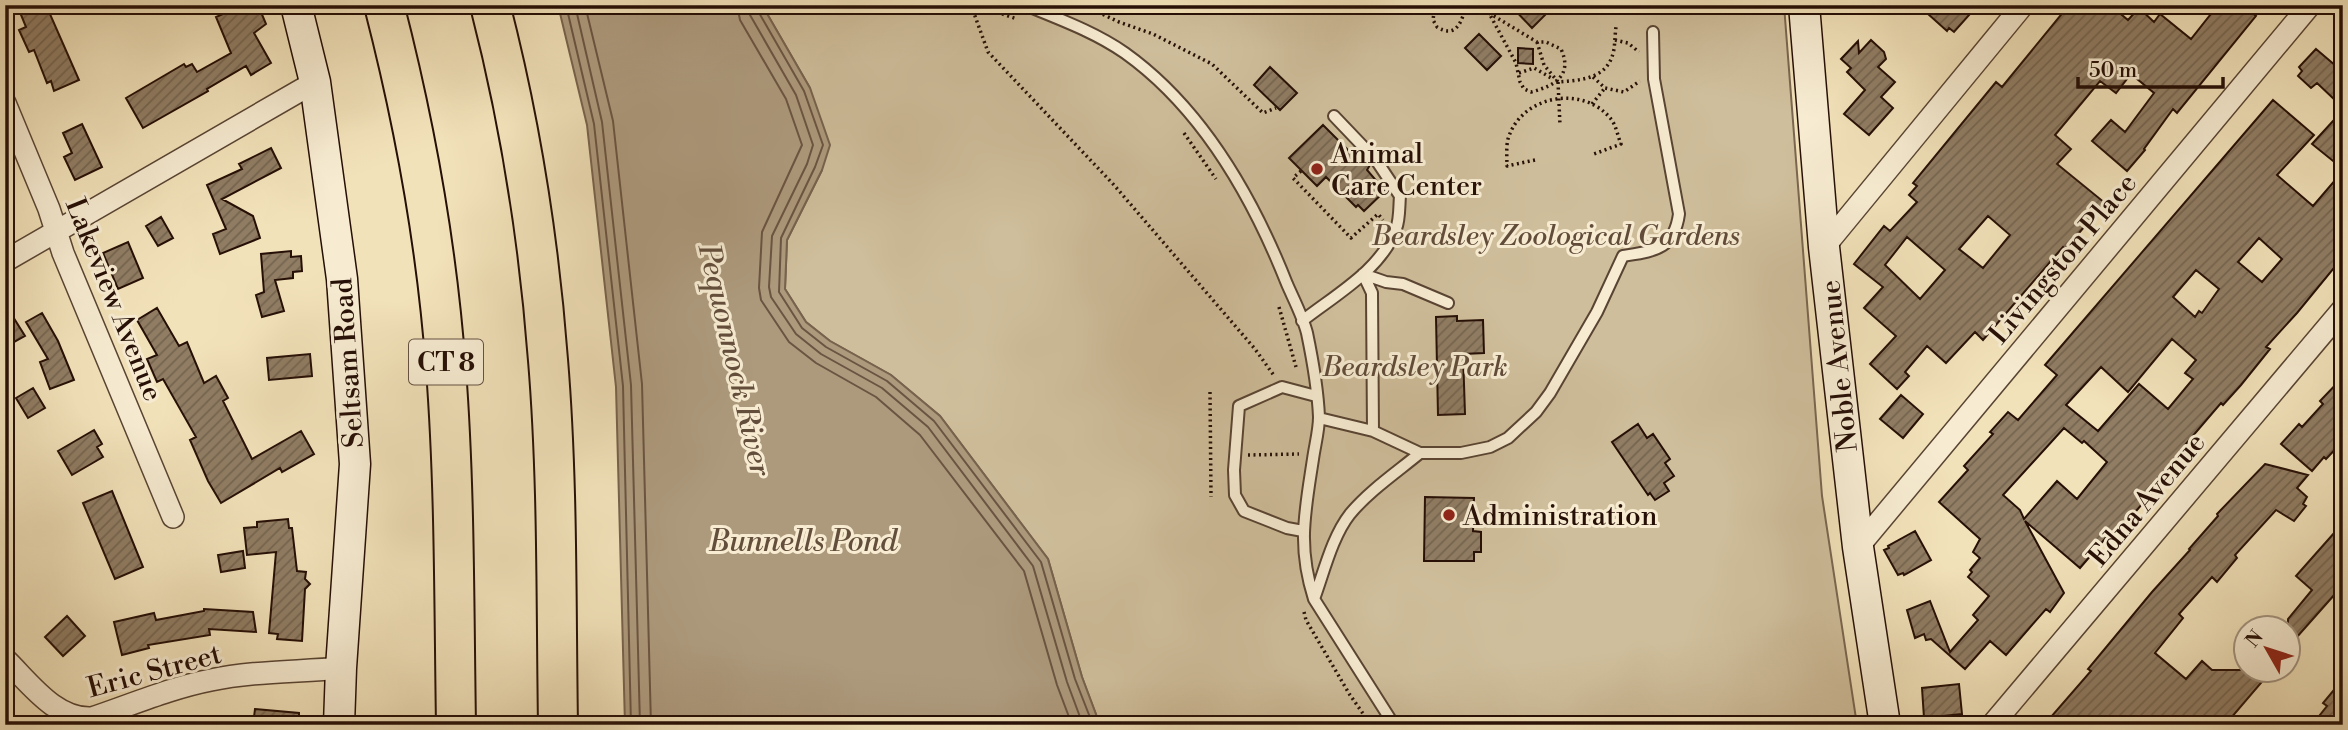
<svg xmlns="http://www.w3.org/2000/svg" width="2348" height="730" font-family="'Libre Bodoni',serif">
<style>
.park{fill:#cfbe9b;stroke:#7a6650;stroke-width:2}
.water{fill:#ad9a7d;stroke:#77624d;stroke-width:2}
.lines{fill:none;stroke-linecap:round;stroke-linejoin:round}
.shore{stroke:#6a5442;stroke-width:2}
.building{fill:url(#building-hatch);stroke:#260f06;stroke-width:2;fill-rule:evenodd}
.lane-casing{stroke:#594433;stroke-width:14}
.street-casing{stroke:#594433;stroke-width:24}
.secondary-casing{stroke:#260f06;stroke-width:33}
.highway-casing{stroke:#260f06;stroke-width:42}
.path{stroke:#260f06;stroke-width:3.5;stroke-dasharray:2 3.5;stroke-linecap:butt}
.lane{stroke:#f7ecd2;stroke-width:10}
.street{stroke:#f7ecd2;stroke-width:21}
.secondary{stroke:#f7ecd2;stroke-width:30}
.highway{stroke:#f2e2ba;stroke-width:38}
.poi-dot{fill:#8f2418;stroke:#f7ecd2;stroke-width:2.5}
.labels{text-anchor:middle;stroke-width:6;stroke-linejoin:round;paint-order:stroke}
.shield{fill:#f7ecd2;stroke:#655143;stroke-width:2}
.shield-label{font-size:26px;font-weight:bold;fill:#260f06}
.poi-label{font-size:28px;fill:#260f06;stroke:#f7ecd2;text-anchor:start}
.park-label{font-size:28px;font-style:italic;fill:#614c3a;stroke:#f7ecd2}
.street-label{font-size:28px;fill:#260f06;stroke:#f7ecd2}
.water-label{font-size:30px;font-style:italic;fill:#634e3c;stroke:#f7ecd2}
</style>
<defs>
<pattern id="building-hatch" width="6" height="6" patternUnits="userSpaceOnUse" patternTransform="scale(1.75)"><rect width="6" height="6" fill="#907d64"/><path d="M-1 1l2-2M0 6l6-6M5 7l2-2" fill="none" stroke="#756550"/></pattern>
</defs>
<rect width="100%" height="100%" fill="#f2e2ba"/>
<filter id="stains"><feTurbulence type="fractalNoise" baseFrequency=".00286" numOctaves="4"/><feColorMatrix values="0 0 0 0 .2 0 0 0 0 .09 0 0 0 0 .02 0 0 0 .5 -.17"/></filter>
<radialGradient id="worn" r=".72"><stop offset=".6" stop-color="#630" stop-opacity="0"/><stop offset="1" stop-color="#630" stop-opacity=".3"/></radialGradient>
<path class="park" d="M762 5H1784L1822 496 1857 725H1100L1082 677 1048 559 940 416 891 375 830 341 806 322 785 289 787 240 822 170 810 88Z"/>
<path class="water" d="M558 5H762L810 88 830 145 822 170 787 240 785 289 806 322 830 341 891 375 940 416 1048 559 1082 677 1100 725H625L616 387 587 125Z"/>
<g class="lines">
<path class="shore" d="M566 5 594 124 623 386 631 725
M575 5 602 122 631 385 640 725
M585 5 613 121 642 384 651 725
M737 5 740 20 786 99 802 145 762 232 759 288 761 300 789 342 816 363 876 397 920 435 1024 571 1057 685 1072 725
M748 5 750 15 796 95 813 145 807 164 772 236 769 287 771 297 796 334 821 354 882 388 928 427 1033 566 1067 682 1083 725
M757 5 758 11 804 91 823 145 815 167 781 238 779 292 802 328 826 347 887 381 934 421 1041 562 1075 679 1093 725"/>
</g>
<path class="building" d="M17 5H46L79 80 54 91 51 81 47 83 34 50 29 52 19 30 26 27Z
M253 5H258L266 24 254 33 271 63 251 75 246 66 207 89 208 91 143 128 126 98 184 64 186 67 192 64 197 72 231 53 216 17 232 10 234 13Z
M1510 5H1540L1547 13 1532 28Z
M1918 5H1978L1954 32 1949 28 1947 31Z
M2069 5H2110L2128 20 2139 8 2154 22 2160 14 2191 39 2218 5H2243L2256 16 2177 113 2173 109 2144 149 2145 150 2127 171 2092 141 2111 120 2125 132 2154 93 2131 74 2116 93 2100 81 2055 135 2071 149 2057 164 2105 203 2065 249 2063 247 1983 340 1975 332 1946 363 1927 346 1905 372 1909 376 1897 389 1870 364 1896 336 1864 308 1883 287 1854 264 1884 226 1890 231 1917 202 1909 195 1917 186 1913 183 1996 82 2002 87ZM1988 216 2010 235 1983 268 1959 249ZM1907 237 1945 270 1920 299 1885 265Z
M1479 34 1501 56 1487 70 1465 48Z
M1871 40 1884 52 1886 59 1878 67 1895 82 1881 97 1893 108 1869 135 1844 114 1865 90 1847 72 1851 68 1841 59 1858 41 1859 53Z
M1518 48 1533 49V64L1518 63Z
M2316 49 2343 72V92L2335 100 2317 83 2311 88 2298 76 2302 71 2299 67Z
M1270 67 1297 93 1280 110 1254 85Z
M2273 100 2314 135 2277 175 2313 206 2343 171V257L2297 313 2266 347 2270 349 2241 385 2223 405 2221 403 2185 445 2189 449 2114 537 2110 533 2080 568 2025 521 2064 593 2050 612 2046 609 2006 655 1990 641 1965 669 1931 639 1926 640 1924 634 1915 638 1907 610 1930 601 1950 652 1978 620 1973 615 1989 596 1968 577 1972 572 1970 570 1980 558 1973 552 1980 539 1939 502 1968 470 1964 466 1993 434 1990 432 2008 412 2018 420 2057 375 2045 365ZM2259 238 2282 259 2262 282 2238 262ZM2196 270 2219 289 2202 313 2199 311 2195 317 2173 297ZM2172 339 2196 360 2185 373 2193 379 2168 409 2139 384 2098 431 2066 405 2101 367 2128 392ZM2064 428 2082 443 2084 441 2107 462 2077 499 2057 481 2024 519 2020 510 2003 495Z
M2343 110V169L2312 144Z
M82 124 102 167 75 180 64 157 72 153 63 133Z
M1323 125 1356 158 1360 155 1370 165 1367 170 1385 191 1364 211 1358 205 1356 207 1326 177 1317 186 1289 158Z
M271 148 281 168 222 199 253 216 260 238 220 254 213 234 226 229 207 185 242 169 239 164Z
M161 217 173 238 158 246 146 226Z
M128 242 143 278 118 289 103 253Z
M291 251V257L301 256 302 271 293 272V278L275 280 284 311 262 317 256 295 264 292 261 254Z
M5 304 25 336 5 347Z
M157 308 179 346 187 342 204 383 216 376 228 398 223 401 252 459 301 431 314 454 282 472 280 468 221 503 208 481 190 440 196 437 163 379 157 382 147 359 157 355 137 320Z
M42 313 58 341 74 380 50 389 40 362 48 359 26 322Z
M1457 316V321L1483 320 1484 353 1463 354 1465 414 1438 415 1436 317Z
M310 354 312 376 269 380 267 358Z
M2343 377V441L2326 459 2324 457 2312 471 2281 444 2299 424 2302 427 2323 404 2320 401Z
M33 388 45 408 28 418 16 398Z
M1901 395 1923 414 1903 438 1880 419Z
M1638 424 1647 438 1653 434 1670 459 1665 463 1674 476 1664 483 1669 491 1655 500 1650 493 1648 495 1612 442Z
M94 430 102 444 97 447 103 457 72 475 58 451Z
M2265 464 2308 475 2297 488 2307 497 2303 504 2306 506 2294 521 2276 510 2235 555 2237 558 2217 582 2212 577 2179 614 2183 618 2155 653 2186 679 2202 661 2212 670H2272L2225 725H2044L2091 671 2088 669 2152 592 2190 550 2189 549 2218 516 2217 514Z
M112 491 143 567 115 579 83 503Z
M1425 497 1474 498 1473 531 1481 532V552H1474V561H1424Z
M288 519 289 528H292L297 571 306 572 305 579 310 584 305 589 302 641 277 639 278 634 269 633 276 552 247 555 244 528 257 527V522Z
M2343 523V585L2288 647V619L2312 590 2296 576Z
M1915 531 1931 560 1904 575 1903 573 1898 575 1884 550 1889 548 1888 546Z
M243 551 245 568 221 572 218 555Z
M204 609 253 612 256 632 209 629 210 635 148 645 149 648 122 655 114 622 154 613 156 620 204 611Z
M67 616 85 636 63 656 45 637Z
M2343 679V725H2312L2327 706 2323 703Z
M1959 684 1962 714 1924 718 1922 688Z
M255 709 299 713V725H253Z"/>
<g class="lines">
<g class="lane-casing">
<path id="lane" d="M1025 5C1059 19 1095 32 1125 53 1202 108 1253 198 1287 284 1294 300 1303 317 1307 333 1312 357 1318 393 1319 417 1319 430 1315 445 1313 459 1305 512 1297 546 1314 599L1394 725
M1363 274 1372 293 1373 431
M1363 274 1386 282 1403 284 1448 303
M1302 321C1335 295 1381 270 1396 229 1400 219 1399 206 1400 196L1376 160 1334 116
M1319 418 1373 431 1420 453H1461L1490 447 1508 438 1536 412 1550 393 1597 312 1623 256C1654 251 1674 250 1679 214L1654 79 1653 32
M1303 531 1287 528 1244 511 1235 495 1234 470 1239 406 1282 387 1316 396
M1314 599C1324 572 1332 537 1350 514 1369 491 1397 472 1420 453"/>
</g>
<g class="street-casing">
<path id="street" d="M5 103 49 209 63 253 173 517
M1824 247 2023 5
M5 261 315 82
M1858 547 2310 5
M5 659C29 682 55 720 92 718 131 705 170 688 211 680 253 671 298 672 341 668
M1992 725 2343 309"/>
</g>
<g class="secondary-casing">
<path id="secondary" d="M296 5 315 82 342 279 355 464 341 668 339 725
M1804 5 1824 247 1858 547 1885 725"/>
</g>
<g class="highway-casing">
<path id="highway" d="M384 5C415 125 437 247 446 370 455 488 454 607 456 725
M490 5C520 121 539 241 548 360 558 481 556 603 558 725"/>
</g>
<path class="path" d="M971 5 988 52 1114 185 1255 349 1275 377
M976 5 1017 19
M1083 5 1119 22 1153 34 1212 64 1263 113 1276 108
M1435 5 1433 20 1437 27C1456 39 1462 22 1466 5
M1478 5 1489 13
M1482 7 1489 5
M1489 13 1537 42H1546L1561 49C1573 75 1555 86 1531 92L1524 89 1520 82 1516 63Z
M1615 40 1628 43 1639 52
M1537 42 1544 65 1558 82C1582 80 1609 79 1614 49 1615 42 1615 34 1616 27
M1519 73 1534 68 1553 79
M1593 77 1605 88 1624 92 1640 81
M1558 82 1560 125
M1592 104 1605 88
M1184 133 1216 179
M1535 160 1507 166C1507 158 1506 147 1508 139 1521 95 1583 84 1611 119 1616 125 1618 137 1621 144L1594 154
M1301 171 1293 178 1351 238 1378 214 1383 220
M1279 307 1296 367
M1210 392 1211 497
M1248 455 1299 454
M1304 612 1306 620 1350 695 1371 725"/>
<use href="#lane" class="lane"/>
<use href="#street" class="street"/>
<use href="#secondary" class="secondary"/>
<use href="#highway" class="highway"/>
</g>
<g class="poi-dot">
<circle cx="1317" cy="169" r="7"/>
<circle cx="1449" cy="515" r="7"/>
</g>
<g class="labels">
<rect class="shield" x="409" y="339.5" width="74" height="45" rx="5"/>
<g class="shield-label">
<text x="446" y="371">CT 8</text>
</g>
<g class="poi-label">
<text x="1331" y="163">Animal<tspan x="1331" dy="32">Care Center</tspan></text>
<text x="1463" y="525">Administration</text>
</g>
<g class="park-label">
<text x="1556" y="245">Beardsley Zoological Gardens</text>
<text x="1415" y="376">Beardsley Park</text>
</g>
<g class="street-label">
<text transform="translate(2062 258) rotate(-50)" y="10">Livingston Place</text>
<text transform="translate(115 299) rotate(68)" y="10">Lakeview Avenue</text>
<text transform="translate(347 363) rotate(-94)" y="10">Seltsam Road</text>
<text transform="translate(1838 366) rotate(-96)" y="10">Noble Avenue</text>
<text transform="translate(2146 499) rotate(-50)" y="10">Edna Avenue</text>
<text transform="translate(154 670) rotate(-15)" y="10">Eric Street</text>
</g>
<g class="water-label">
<text transform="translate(735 360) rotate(77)" y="10">Pequonnock River</text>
<text x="803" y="551">Bunnells Pond</text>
</g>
</g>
<rect width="2348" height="730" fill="none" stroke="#f2e2ba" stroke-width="28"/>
<rect x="7" y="7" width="2334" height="716" fill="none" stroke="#260f06" stroke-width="3.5"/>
<rect x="14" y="14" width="2320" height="702" fill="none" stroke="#260f06" stroke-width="2"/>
<g transform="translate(2267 649) rotate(309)"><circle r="33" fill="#f7ecd2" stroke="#a39480" stroke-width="2"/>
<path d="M0-5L12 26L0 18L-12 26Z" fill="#8f2418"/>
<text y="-10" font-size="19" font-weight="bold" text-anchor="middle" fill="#260f06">N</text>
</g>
<path d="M2078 77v10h145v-10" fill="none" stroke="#260f06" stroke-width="3.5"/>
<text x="2089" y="77" font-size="21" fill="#260f06" stroke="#f7ecd2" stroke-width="5" paint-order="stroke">50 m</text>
<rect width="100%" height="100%" filter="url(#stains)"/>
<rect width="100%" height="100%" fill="url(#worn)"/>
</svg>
